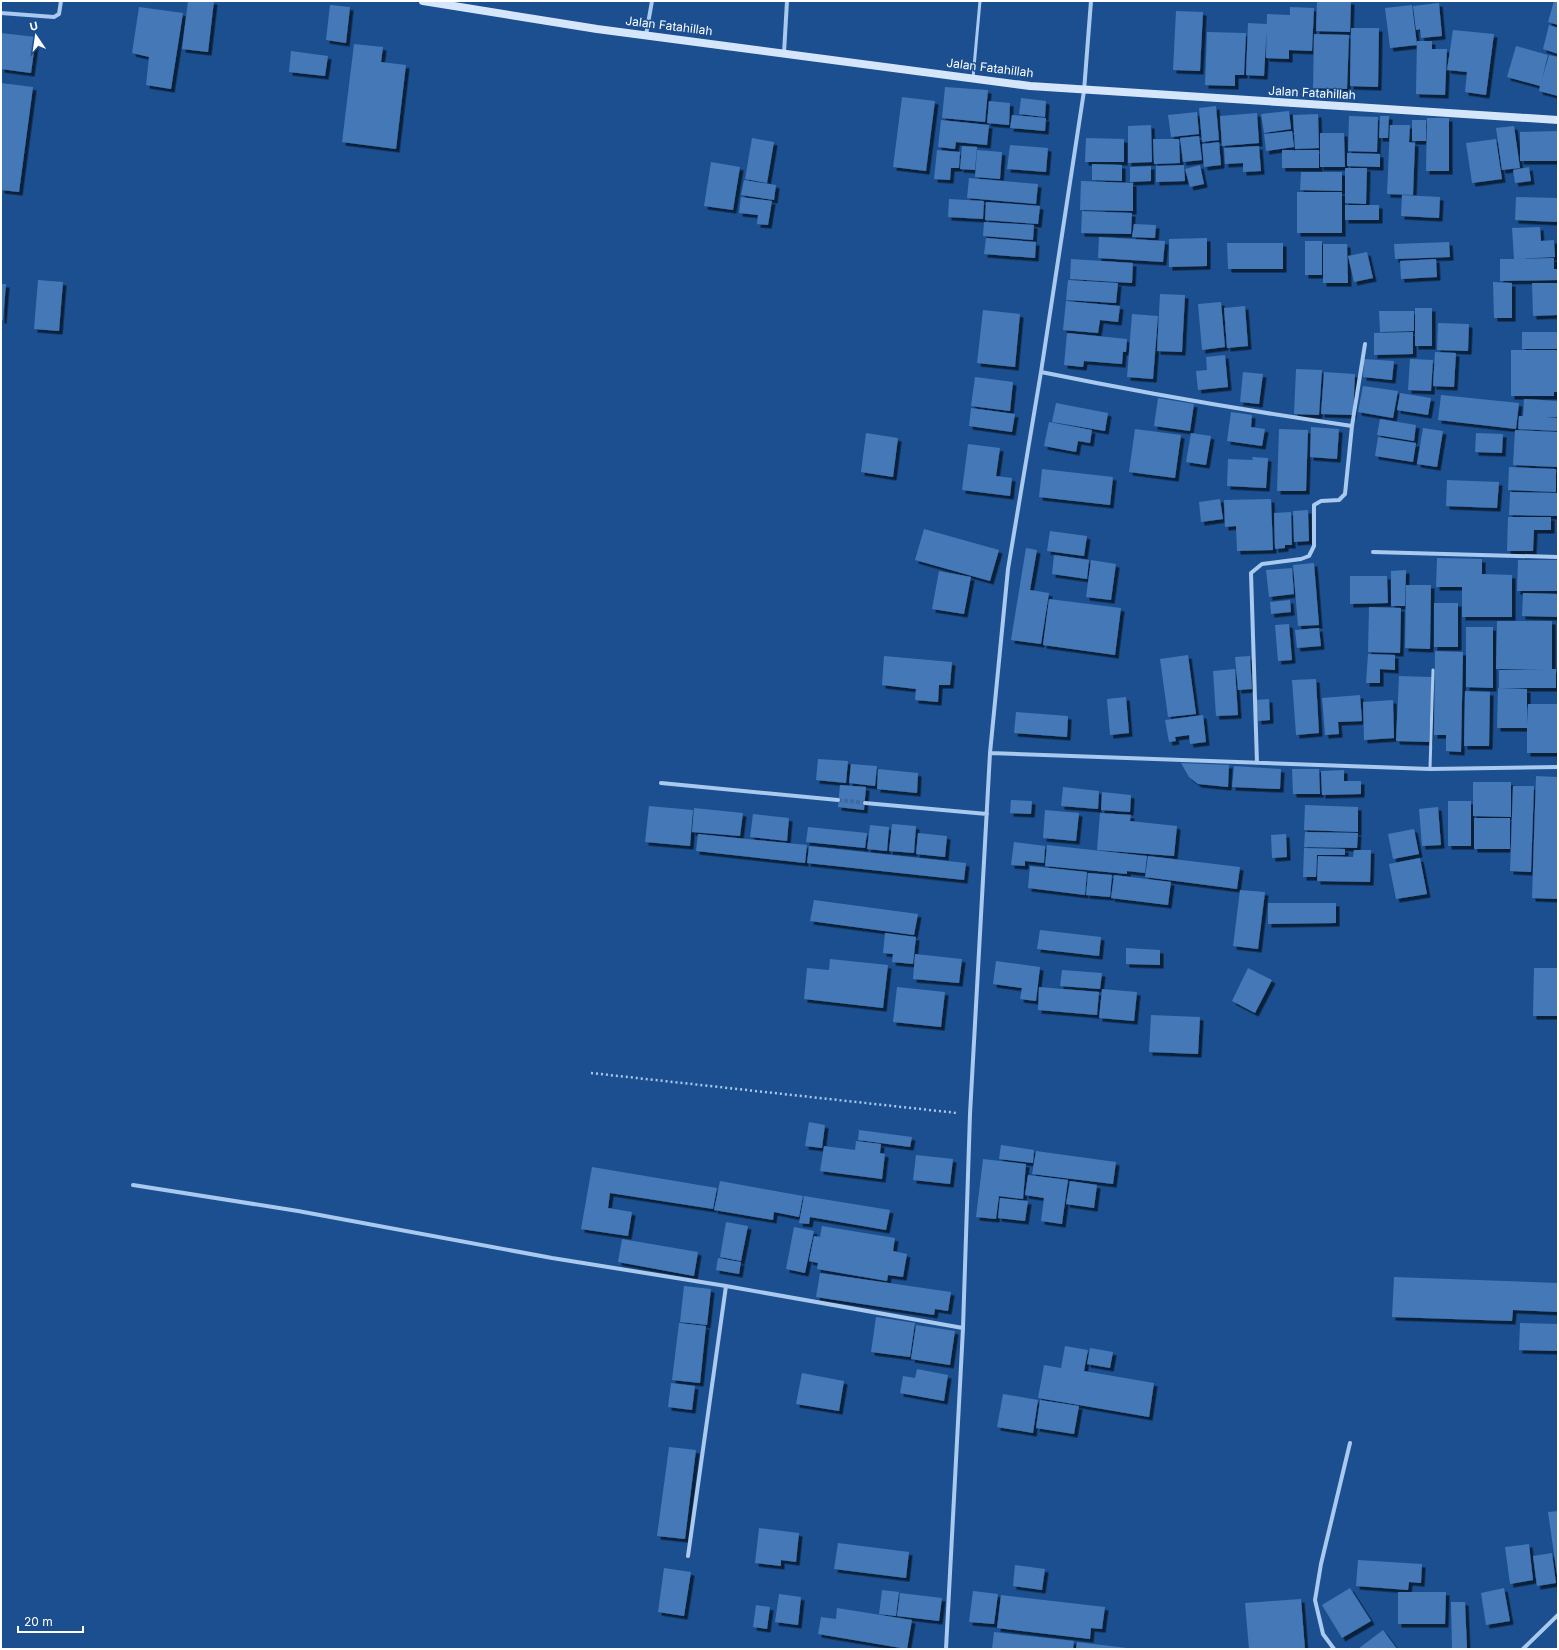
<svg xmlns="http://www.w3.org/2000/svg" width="1559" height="1650" font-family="Inter,sans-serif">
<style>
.building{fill:#4478b7;filter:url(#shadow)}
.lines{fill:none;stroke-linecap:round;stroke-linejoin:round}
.street-tunnel{stroke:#3d69a0;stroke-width:4;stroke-dasharray:4 2;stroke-linecap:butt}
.path{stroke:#a9c9ee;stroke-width:2.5;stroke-dasharray:2 3;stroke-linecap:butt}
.lane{stroke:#a9c9ee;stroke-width:3}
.street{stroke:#a9c9ee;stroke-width:4}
.secondary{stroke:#d6e6fa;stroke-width:8}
.labels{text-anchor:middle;stroke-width:3;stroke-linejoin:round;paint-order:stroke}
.street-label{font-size:12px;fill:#fff;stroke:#1b4f8f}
</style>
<defs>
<filter id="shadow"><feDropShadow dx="3.5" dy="3.5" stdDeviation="0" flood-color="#0009"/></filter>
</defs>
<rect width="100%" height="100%" fill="#1b4f8f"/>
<path class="building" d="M188 1H214L208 52 182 49Z
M1317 1H1351L1350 32 1316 31Z
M1554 1H1558V25L1548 22Z
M1439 3 1442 36 1421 38 1420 29 1416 30 1413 6Z
M330 5 350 7 346 43 326 40Z
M1412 5 1417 45 1390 48 1385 8Z
M139 7 183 13 171 89 146 85 149 57 132 53Z
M1290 7 1314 8 1312 51 1289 50V59L1266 58 1267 14 1290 15V23Z
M1176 11 1203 12 1200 71 1173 70Z
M1248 23 1267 24 1264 76 1246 75Z
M1549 25 1558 28V54L1543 49Z
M1351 28H1379L1378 87 1350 86Z
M1453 30 1494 34 1486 95 1465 92 1467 72 1447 70Z
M1207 32 1246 33 1244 75H1235V86L1205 85Z
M1 33 36 37 31 73 1 69Z
M1314 34 1349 35 1347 89 1313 88Z
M1417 41H1432V49H1447L1445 95 1416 94Z
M354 44 383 47 381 62 406 65 396 149 342 142Z
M1516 46 1548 55 1542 79 1549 55 1558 57V96L1539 91 1540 86 1507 77Z
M291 51 328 56 325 76 289 72Z
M1 83 33 87 19 192 1 190Z
M945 87 988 90 985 122 942 118Z
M902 97 935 101 926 171 893 167Z
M1021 98 1046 101 1045 117 1019 114Z
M989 101 1010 103 1009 125 987 123Z
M1216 106 1219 140 1202 142 1199 108Z
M1289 111 1291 129 1264 133 1261 114Z
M1197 112 1199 134 1171 137 1168 115Z
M1257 113 1259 143 1222 146 1220 116Z
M1318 114 1319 148 1295 149 1293 115Z
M1012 115 1046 118 1045 131 1010 128Z
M1349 116 1378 117 1377 152 1348 151Z
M1380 116H1389L1388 138H1379Z
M1427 118H1449V171H1426Z
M941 120 989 125 987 145 956 142 955 149 938 147Z
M1412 120H1426V141H1412Z
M1151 125 1152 162 1128 163V126Z
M1390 125H1410L1409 142 1415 143 1413 195 1387 194Z
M1514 126 1520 168 1502 170 1496 128Z
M1292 131 1294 147 1266 151 1264 134Z
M1558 131V161H1520V132Z
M1320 133H1344L1345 167H1320Z
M1199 136 1202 160 1183 162 1180 138Z
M752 138 774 142 767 183 745 179Z
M1086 138 1124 139V162H1085Z
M1153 139H1179L1180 163 1154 164Z
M1496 139 1502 179 1472 183 1466 143Z
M1219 142 1221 165 1204 167 1202 144Z
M1010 145 1048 148 1046 172 1007 169Z
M962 146 977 147 975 170 960 169Z
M1259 146 1261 171 1243 172V163L1225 164 1224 148Z
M937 150 960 152 959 168H951L950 180 934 179Z
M977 150 1002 152 1000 179 975 177Z
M1282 150H1294L1295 152V150H1319V168H1282Z
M1347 153 1380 154V167L1347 166Z
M711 162 740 167 733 210 704 206Z
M1092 164 1122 165V181L1092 180Z
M1184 165 1185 181 1156 182V166Z
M1200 165 1204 184 1190 187 1185 169Z
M1151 166V181L1130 182V167Z
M1529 167 1531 181 1515 183 1513 170Z
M1345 168H1367L1366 204 1345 203Z
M1301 172H1342V191L1300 190Z
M969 178 1038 184 1036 204 967 198Z
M744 180 776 185 774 200 741 195Z
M1081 181 1133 183V211L1080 210Z
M1297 192H1342V233H1297Z
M1402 195 1440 197 1439 218 1401 216Z
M741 197 772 201 768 225 757 224 758 215 739 213Z
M1516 197 1558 198V222L1515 220Z
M949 199 984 201 983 219 948 217Z
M986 202 1040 206 1038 224 985 220Z
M1345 205H1379V220H1345Z
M1082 211 1132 213 1131 234 1081 233Z
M984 222 1034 225 1033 240 983 236Z
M1134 224 1156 225 1155 238 1132 237Z
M1540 227 1541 241 1554 240 1555 257 1516 259 1554 258V269H1558V280L1500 281V259H1514L1512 228Z
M1099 237 1165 241 1163 262 1098 258Z
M986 238 1036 242 1035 258 984 254Z
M1207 238V266L1169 267V239Z
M1305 241H1322V275H1305Z
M1449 242 1450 257 1395 259 1394 244Z
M1227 243H1283V269H1228Z
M1323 244H1347L1348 283H1323Z
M1367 252 1373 278 1354 282 1348 256Z
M1071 259 1133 263 1132 283 1070 279Z
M1436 259 1437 277 1401 279 1400 261Z
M38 280 63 282 59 331 34 329Z
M1068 280 1118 283 1116 303 1066 300Z
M1493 282 1512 283V318H1494Z
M1532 283H1558V315L1533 316Z
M1 284H6L3 320H1Z
M1160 294 1185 295 1182 352 1157 351Z
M1066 301 1120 306 1118 322 1100 320 1098 333 1063 330Z
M1221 302 1225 347 1202 350 1198 304Z
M1245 306 1248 346 1227 348 1224 308Z
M1415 308H1432V346H1415Z
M983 310 1020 314 1015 367 977 363Z
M1379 311H1414V331L1380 332Z
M1132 314 1158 316 1153 379 1127 377Z
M1438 323 1469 324 1468 351 1437 350Z
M1413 332V354L1374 355V333Z
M1522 332H1558V349H1522Z
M1067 333 1127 339 1126 352H1123L1122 364 1084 361 1083 367 1064 365Z
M1511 350H1558V392H1554V396H1511Z
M1435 352 1456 353 1454 387 1433 386Z
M1225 355 1228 387 1198 390 1196 371 1207 370 1206 357Z
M1364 359 1394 361 1392 380 1363 377Z
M1410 359 1433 360 1431 391 1408 390Z
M1296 369 1322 370 1319 415 1294 414Z
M1243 372 1263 374 1259 404 1240 402Z
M1324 372 1355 374 1353 415 1321 414Z
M975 377 1013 382 1010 411 971 406Z
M1363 386 1398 391 1393 418 1358 412Z
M1400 393 1431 398 1428 415 1397 410Z
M1441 395 1519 403 1516 429 1438 420Z
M1158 398 1194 404 1190 431 1154 426Z
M1524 399 1558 401 1557 417H1546L1558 418V431L1518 429 1519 416H1523Z
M1056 403 1108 413 1105 431 1052 422Z
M971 408 1015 414 1012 432 969 426Z
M1231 412 1252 415 1251 427 1265 429 1262 446 1227 441Z
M1380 419 1416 425 1414 441 1377 435Z
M1049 422 1092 430 1090 443 1078 441 1076 452 1044 446Z
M1311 427 1339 429 1337 459 1310 457Z
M1423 428 1443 431 1437 467 1417 464Z
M1135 429 1181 435 1175 478 1129 472Z
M1279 429 1308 430 1306 491H1277Z
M1515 430 1558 432 1557 467 1513 465Z
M866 433 898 438 893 477 861 472Z
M1191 433 1211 436 1206 465 1186 462Z
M1476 433 1503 434 1502 453 1475 452Z
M1378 437 1416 443 1413 462 1375 456Z
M968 444 1000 448 996 476 1012 478 1010 496 962 490Z
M1252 457 1268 458 1266 488 1227 486 1228 459 1253 460Z
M1509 467 1556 469V492L1508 490Z
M1042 469 1113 477 1110 505 1039 497Z
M1447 480 1499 482 1497 508 1446 506Z
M1510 492 1558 493V516L1509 515Z
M1220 499 1223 519 1201 522 1199 502Z
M1271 499 1273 550 1237 551 1236 526 1225 527 1224 500Z
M1308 510 1309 541 1294 542 1293 511Z
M1291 512 1292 545H1285V548L1275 549 1274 513Z
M1508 517H1551V530H1534L1533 551H1507Z
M924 529 999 550 990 581 915 560Z
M1050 531 1087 536 1084 556 1047 551Z
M1026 548 1037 550 1030 590 1049 593 1041 644 1011 640Z
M1054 555 1089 560 1087 579 1052 574Z
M1437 558 1482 559V574L1512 575V617H1462V587H1436Z
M1091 560 1116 564 1111 600 1086 597Z
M1518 560H1558V591H1517Z
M1314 563 1319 625 1298 626 1293 565Z
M1292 568 1294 594 1269 597 1266 570Z
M1406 570 1405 606H1391V571Z
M939 571 971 577 964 614 932 609Z
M1350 576H1387L1388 603 1350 604Z
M1406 585H1431L1430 649 1405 648Z
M1523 593 1558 594V617L1522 616Z
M1049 599 1121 608 1115 655 1043 645Z
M1290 600 1291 612 1271 614 1270 602Z
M1434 603H1458V647H1434Z
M1369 607 1401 608 1400 653 1368 652Z
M1497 621H1552V669H1556V688H1499V670L1545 669H1496Z
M1289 624 1292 660 1278 661 1275 625Z
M1466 627H1493V688L1466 687Z
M1319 628 1321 646 1297 648 1295 630Z
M1435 651 1463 652 1461 752 1446 751V735H1434Z
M1368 654 1395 655V670L1380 669V683H1366Z
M1188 655 1196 714 1168 717 1160 659Z
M884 656 952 662 950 685H939L938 702 915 700 916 689 882 685Z
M1250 656 1252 689 1238 690 1235 657Z
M1235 669 1238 715 1216 716 1213 671Z
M1399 676 1432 677 1429 742 1396 741Z
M1316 679 1319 733 1296 735 1292 680Z
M1498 688 1527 689V724L1528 704H1558V753H1527V728H1497Z
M1465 691 1490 692 1489 746H1464Z
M1360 695 1362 721 1338 722 1339 734 1325 735 1322 698Z
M1126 697 1129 733 1110 735 1107 699Z
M1269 699 1270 720 1258 721 1256 700Z
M1393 700 1394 738 1364 740 1363 702Z
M1016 712 1068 716 1067 737 1014 733Z
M1203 715 1206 742 1190 744 1189 735 1175 737 1176 741 1169 742 1165 720Z
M818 759 848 761 846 783 816 780Z
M1181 763 1229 765 1228 787 1198 784 1189 777Z
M851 764 877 766 875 786 849 783Z
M1234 766 1281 769 1280 789 1232 787Z
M878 769 918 773 917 793 877 789Z
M1292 769H1319L1320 794H1293Z
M1344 770V781H1361V794L1322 795 1321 771Z
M1536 776 1558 777V899L1532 898Z
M1473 782H1511V817L1473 816Z
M840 785 866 787 864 810 838 807Z
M1513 786H1534L1531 872 1510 871Z
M1063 787 1099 791 1098 809 1061 806Z
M1102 792 1131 795 1130 812 1101 810Z
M1011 800 1032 801 1031 814 1010 813Z
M1448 801H1471V846H1448Z
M1305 805 1358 807V832L1304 830Z
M649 806 693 810 690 846 645 842Z
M1438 807 1441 845 1422 846 1419 809Z
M694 808 743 813 740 836 692 832Z
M1045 810 1079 813 1076 841 1043 838Z
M1100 813 1131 815 1130 821 1177 826 1174 856 1097 850Z
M753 814 789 818 787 841 750 837Z
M1474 818H1510V849H1474Z
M892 824 916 826 914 853 889 851Z
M870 825 889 827 887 851 867 849Z
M808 827 867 833 865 848 806 842Z
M1414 829 1419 854 1393 859 1388 834Z
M1305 832 1358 833 1357 848 1304 847Z
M918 833 947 836 945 857 916 854Z
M698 834 807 845 805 863 696 851Z
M1286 834 1287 857 1272 858 1271 835Z
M1014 842 1045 846 1044 863 1025 861V866L1011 865Z
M1047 845 1147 856 1145 873 1127 871V874L1045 866Z
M809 846 966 863 964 880 807 863Z
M1304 848 1345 849V855H1317L1316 877H1303Z
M1354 850H1371L1370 882 1317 881 1318 856 1353 857Z
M1148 856 1240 867 1237 889 1145 877Z
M1420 858 1427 894 1396 899 1389 864Z
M1030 866 1087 872 1085 895 1028 888Z
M1088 873 1112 875 1110 897 1086 895Z
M1114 875 1171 882 1168 905 1111 898Z
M1240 890 1265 892 1258 949 1233 946Z
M814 900 918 914 914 935 810 921Z
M1268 903H1336V923L1268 924Z
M1040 930 1101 937 1099 956 1037 949Z
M885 933 916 937 913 964 892 962 893 954 883 953Z
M1126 948 1160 950V965L1126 964Z
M915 954 962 959 959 983 913 979Z
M830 959 888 965 883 1008 804 999 807 968 829 970Z
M996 961 1040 967 1036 1001 1020 999 1022 988 993 984Z
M1248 968 1272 980 1255 1013 1232 1001Z
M1534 968H1558V1016H1533Z
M1062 970 1102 973 1100 989 1060 986Z
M897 987 945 992 941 1027 893 1022Z
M1039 987 1099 992 1097 1015 1038 1010Z
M1102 989 1137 992 1134 1021 1099 1018Z
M1151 1015 1200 1017 1198 1054 1149 1052Z
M809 1122 825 1125 822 1148 805 1146Z
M859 1130 912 1137 910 1147 858 1140Z
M856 1141 881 1144 880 1153 885 1154 882 1179 820 1171 824 1146 855 1150Z
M1001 1145 1034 1150 1033 1163 999 1159Z
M1036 1151 1116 1162 1113 1184 1032 1174Z
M916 1155 953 1159 950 1184 913 1180Z
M983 1159 1026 1164 1023 1199 999 1196 996 1219 976 1217Z
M592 1167 717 1188 713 1209 610 1193 608 1208 632 1212 628 1236 581 1229Z
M1028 1175 1068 1180 1062 1224 1041 1221 1044 1198 1025 1195Z
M720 1181 803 1196 799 1217 774 1212 773 1220 714 1210Z
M1070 1181 1097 1185 1094 1208 1066 1204Z
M804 1196 890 1210 886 1230 810 1217 809 1224 799 1223Z
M1000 1198 1028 1201 1025 1221 998 1218Z
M726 1222 748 1226 741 1261 720 1257Z
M822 1226 895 1238 893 1251 907 1254 903 1277 888 1275 887 1281 817 1269 818 1263 809 1261 814 1236 820 1237Z
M794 1227 814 1231 805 1273 786 1269Z
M622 1239 698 1252 694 1276 618 1262Z
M718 1258 741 1262 739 1274 716 1270Z
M820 1273 951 1292 948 1311 935 1309 934 1315 816 1297Z
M1394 1277 1558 1283V1312L1513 1310 1512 1321 1392 1317Z
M684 1286 711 1289 707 1325 680 1322Z
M876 1317 915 1323 910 1357 871 1352Z
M679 1323 706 1326 700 1383 672 1380Z
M1520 1323 1558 1324V1351L1519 1350Z
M916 1325 955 1331 950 1365 911 1359Z
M1065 1346 1088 1350 1084 1371 1154 1383 1149 1417 1038 1398 1044 1365 1061 1368Z
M1090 1348 1113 1352 1110 1368 1087 1364Z
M917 1369 948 1375 944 1401 900 1393 903 1376 915 1378Z
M802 1373 844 1381 839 1411 796 1404Z
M671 1383 695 1386 692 1410 668 1407Z
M1003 1394 1038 1400 1033 1433 997 1427Z
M1040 1400 1079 1406 1074 1434 1036 1428Z
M669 1447 696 1450 685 1539 657 1536Z
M1558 1511V1574L1557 1575 1548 1512Z
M759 1528 799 1533 796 1562 781 1560V1566L755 1563Z
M838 1543 909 1552 906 1578 834 1569Z
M1529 1544 1533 1580 1510 1584 1505 1547Z
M1552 1553 1556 1583 1537 1586 1533 1556Z
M1358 1560 1422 1564 1421 1583 1409 1582 1408 1590 1356 1586Z
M1015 1565 1045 1569 1042 1590 1013 1586Z
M664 1568 691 1572 684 1616 658 1612Z
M1350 1588 1371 1621 1342 1638 1322 1605Z
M1504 1588 1510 1621 1486 1625 1481 1593Z
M882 1590 899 1592 896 1616 879 1614Z
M973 1591 998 1594 994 1624 969 1622Z
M1398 1592H1446L1445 1624H1398Z
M900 1593 942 1598 939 1621 897 1616Z
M779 1594 801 1597 798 1625 775 1622Z
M1001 1595 1105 1607 1102 1629 1091 1628 1090 1639 997 1628Z
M1301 1599 1305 1649H1249L1245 1603Z
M1451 1602H1465L1467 1648 1452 1649Z
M756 1605 770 1607 767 1629 753 1627Z
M837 1608 912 1620 907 1649 818 1634 821 1617 836 1619Z
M1383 1630 1397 1649H1358Z
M994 1632 1074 1641 1073 1649H992Z
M1077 1642 1127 1648V1649H1076Z"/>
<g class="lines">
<path class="street-tunnel" d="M838 800 865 803"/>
<path class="path" d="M591 1073 957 1113"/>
<path class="lane" d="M973 78 980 1
M1430 769 1433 670"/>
<path class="street" d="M1 13 54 17 59 14 61 1
M646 35 652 1
M784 53 787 1
M1041 372C1144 393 1248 411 1352 426L1345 494 1339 500 1321 501 1314 505V546L1309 556 1301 559 1262 564 1251 573 1257 763
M1352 426 1365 344
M1373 552 1558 557
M990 753 1430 769 1558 767
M661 783 838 800
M865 803 987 814
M133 1185 298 1211 552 1258 726 1286 963 1328
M688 1556 726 1286
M946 1649 963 1328 970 1114 990 753 1008 569 1041 372 1084 91 1091 1
M1334 1649 1323 1634 1315 1600 1321 1564 1350 1443
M1523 1649 1558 1615"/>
<path class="secondary" d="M423 1 597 29 1030 86 1558 120"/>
</g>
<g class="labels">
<g class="street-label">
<text transform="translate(669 26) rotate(7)" y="4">Jalan Fatahillah</text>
<text transform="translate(990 68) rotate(7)" y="4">Jalan Fatahillah</text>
<text transform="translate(1312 93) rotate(3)" y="4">Jalan Fatahillah</text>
</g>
</g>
<rect width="1559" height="1650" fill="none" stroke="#ffffff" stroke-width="4"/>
<g transform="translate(36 36) rotate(347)" stroke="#1b4f8f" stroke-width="3" paint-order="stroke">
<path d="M0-3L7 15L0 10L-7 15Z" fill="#ffffff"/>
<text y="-6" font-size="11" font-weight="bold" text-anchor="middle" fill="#ffffff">U</text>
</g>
<path d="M18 1626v6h65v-6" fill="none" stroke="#ffffff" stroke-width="2"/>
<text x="24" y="1626" font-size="12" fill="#ffffff" stroke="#1b4f8f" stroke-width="3" paint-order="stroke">20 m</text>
</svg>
